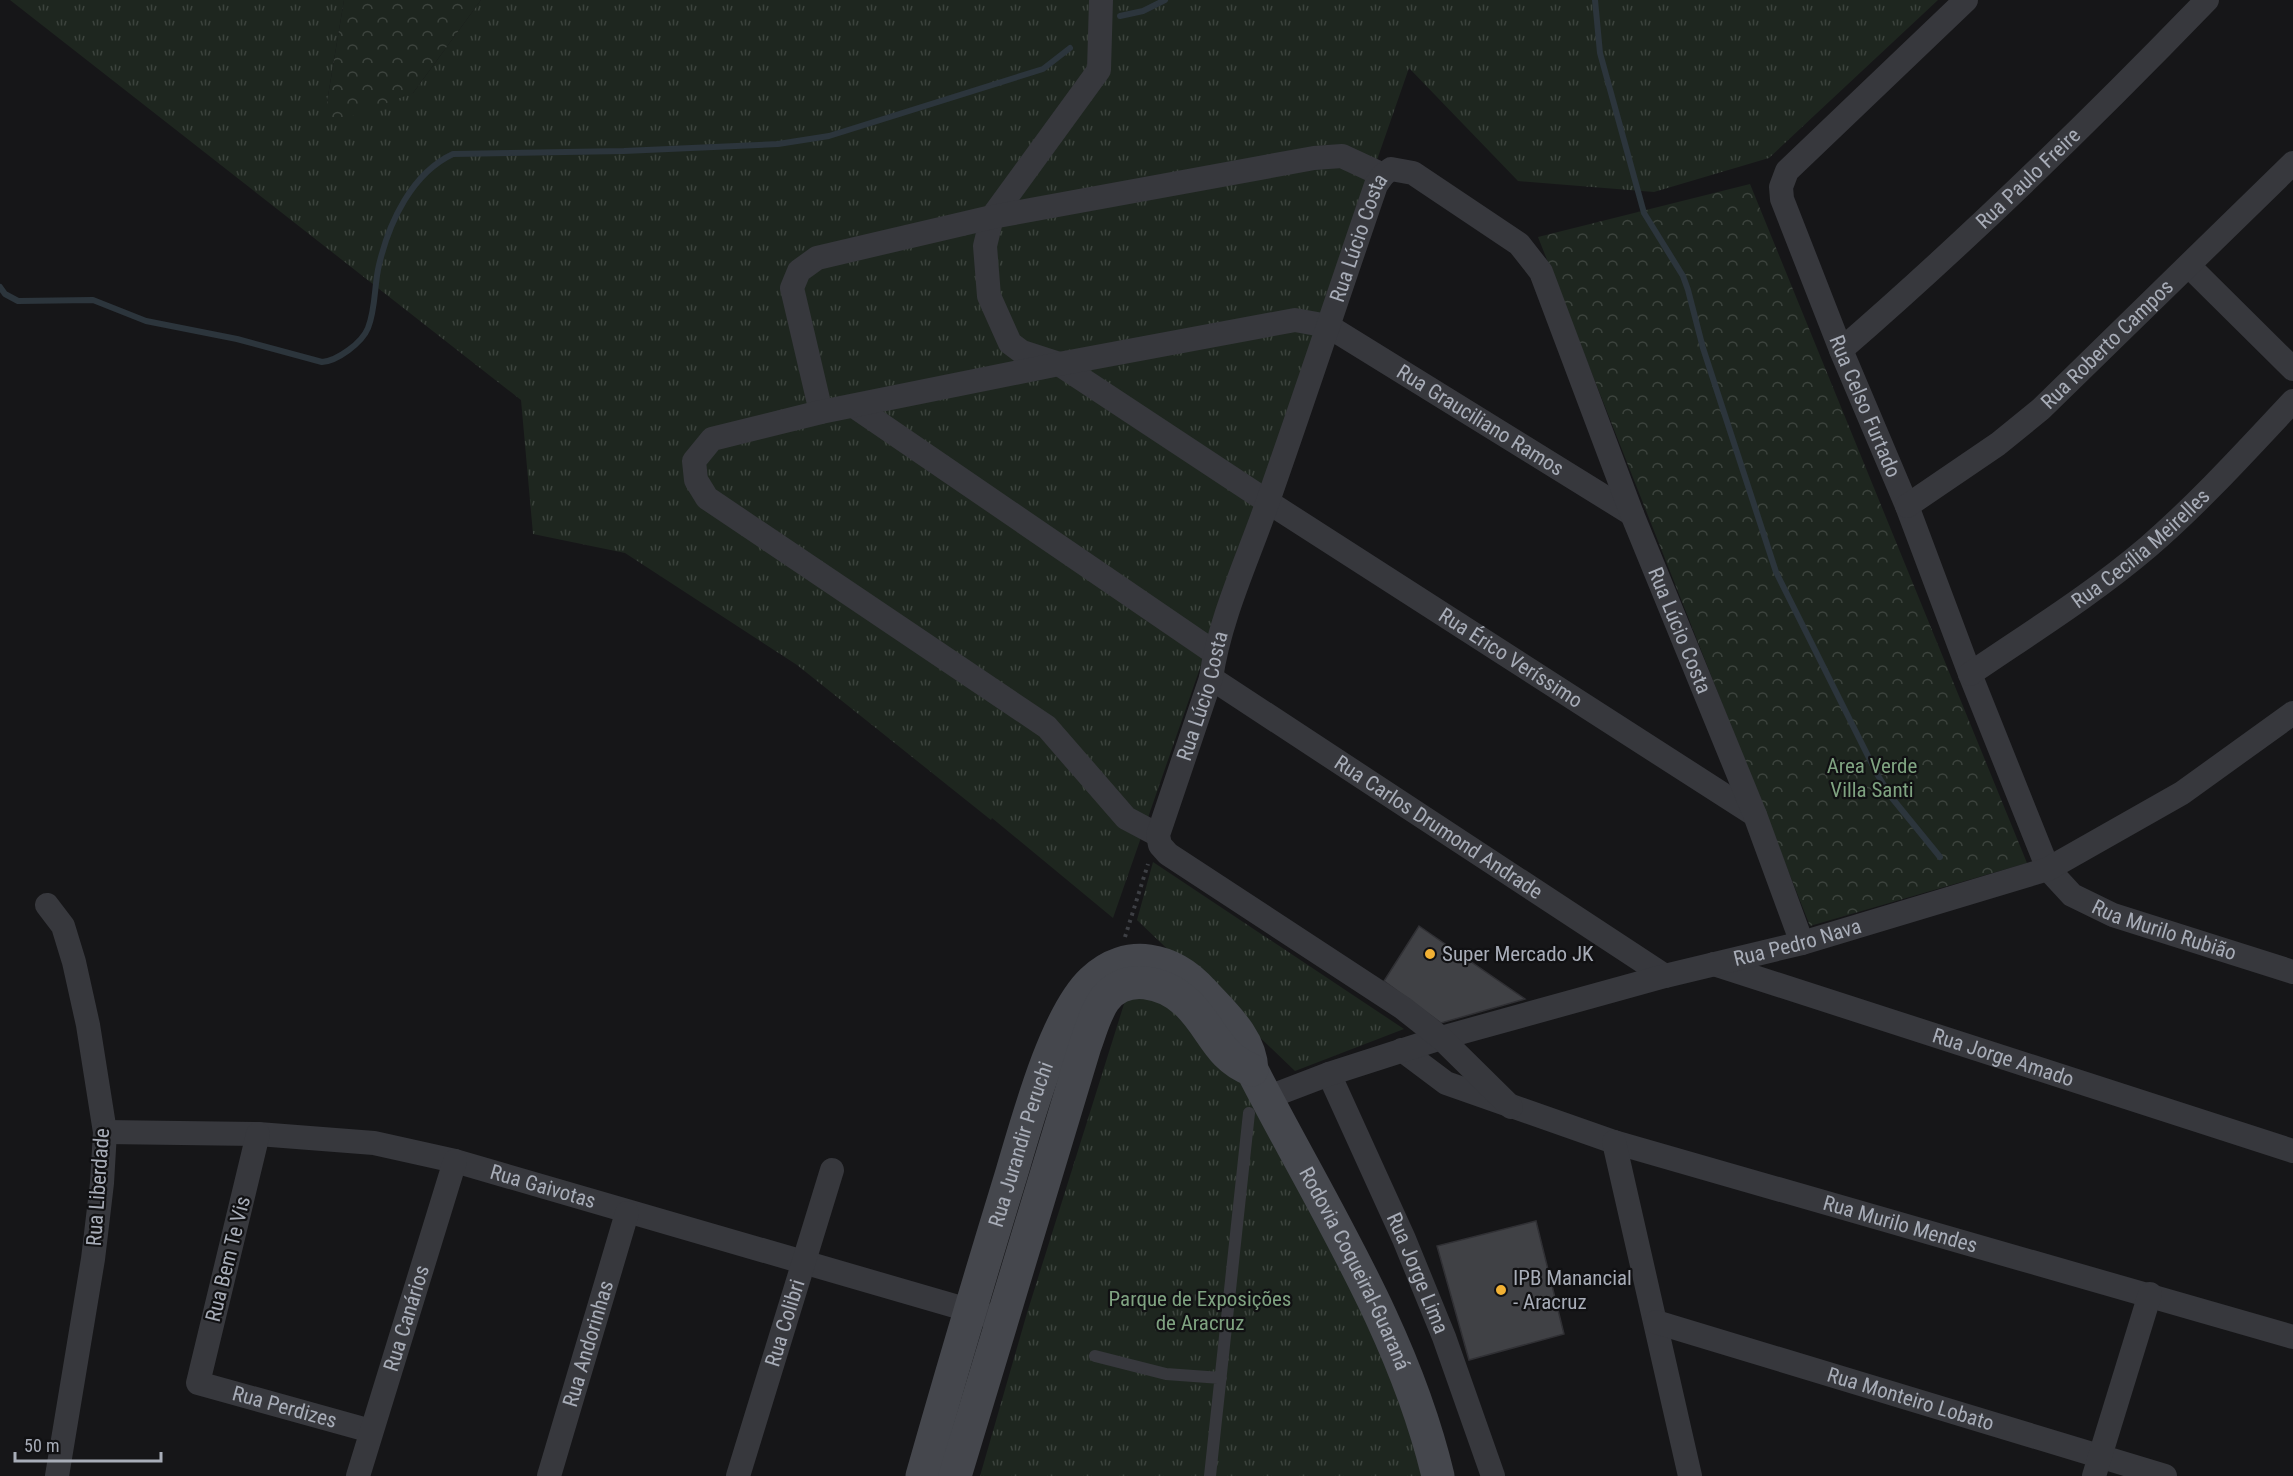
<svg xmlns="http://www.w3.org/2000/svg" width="2293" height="1476" font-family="'Roboto Condensed',sans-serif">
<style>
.grass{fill:url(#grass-tufts)}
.forest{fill:url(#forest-crowns)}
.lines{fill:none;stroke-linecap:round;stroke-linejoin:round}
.stream{stroke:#2c353c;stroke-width:6}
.building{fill:#404145;stroke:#303034;stroke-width:1.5}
.path{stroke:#3d3f44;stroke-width:4;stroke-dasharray:3 4.5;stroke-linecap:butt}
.lane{stroke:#37383d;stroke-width:12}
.street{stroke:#37383d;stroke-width:24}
.secondary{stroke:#45474d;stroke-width:33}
.poi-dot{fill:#f2b134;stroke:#111113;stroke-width:2}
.labels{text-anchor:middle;stroke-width:4.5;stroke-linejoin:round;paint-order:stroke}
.street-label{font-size:21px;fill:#a8adb8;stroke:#111113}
.park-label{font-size:21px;fill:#7fa381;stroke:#111113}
.poi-label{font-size:21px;fill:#a8adb8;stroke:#111113;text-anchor:start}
</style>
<defs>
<pattern id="grass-tufts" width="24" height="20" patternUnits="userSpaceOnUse" patternTransform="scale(1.5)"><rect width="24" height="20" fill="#1e261f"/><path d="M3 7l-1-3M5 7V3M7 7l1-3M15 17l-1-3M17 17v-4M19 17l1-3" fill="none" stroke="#3c433d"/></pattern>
<pattern id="forest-crowns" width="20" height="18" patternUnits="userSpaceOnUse" patternTransform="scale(1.5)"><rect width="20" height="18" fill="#1e261f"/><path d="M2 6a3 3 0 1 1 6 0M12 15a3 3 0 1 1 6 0" fill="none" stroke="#3c433d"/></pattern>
</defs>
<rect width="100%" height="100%" fill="#161618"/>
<path class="grass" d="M10 0H344L327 102 413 93 481 0H1938L1769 158 1654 192 1518 181 1409 68 1113 918 992 818 991 820 797 665 625 553 533 534 521 400Z
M1153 862 1404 1029 1295 1071 1137 920Z
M1159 982 1307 1162 1433 1476H980L1027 1313 1124 1004 1134 990Z"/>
<path class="forest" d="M344 0H481L413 93 334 123 327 102Z
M1750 184 2027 863 1810 926 1538 237Z"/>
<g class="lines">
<path class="stream" d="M1595 0 1600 53 1644 213 1683 276 1688 290 1703 348 1776 572 1877 774 1892 798 1940 857
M1120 16 1143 11 1165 0
M0 287 5 294 18 301 93 300 146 321 237 339 322 362C337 361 362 343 368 328 376 308 374 285 379 265 389 222 412 173 453 154L624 151 778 144 829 136 1043 69 1070 48"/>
</g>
<path class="building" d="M1419 926 1525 999 1441 1023 1384 981Z
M1536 1221 1564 1334 1469 1360 1437 1246Z"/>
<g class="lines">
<path class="path" d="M1125 937 1148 864"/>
<path class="lane" d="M1095 1356 1166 1374 1221 1378
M1210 1476 1249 1113"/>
<g class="street">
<path id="s1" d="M1101 0 1099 70 992 217 985 246 989 296 1010 343 1022 352 1059 364 1268 502 1755 815"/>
<path id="s2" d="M1966 0 1787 171 1781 187 1782 199 1841 350 1907 506 1970 674 2048 869 2072 895 2113 915 2293 972"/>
<path d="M2189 266 2293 369"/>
<path id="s3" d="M1841 350C1969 239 2090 121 2207 0"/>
<path d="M854 406 1215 653"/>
<path d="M821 412 792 288 799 271 817 258 992 217 1314 158 1342 156 1383 175"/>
<path id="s4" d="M1907 506 1998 444 2041 409 2293 163"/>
<path id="s5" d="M1970 674C2030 633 2093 594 2148 547 2200 502 2246 451 2293 401"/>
<path id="s6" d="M1211 678 1665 976"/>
<path id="s7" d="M1158 835 1126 818 1047 727 707 498 696 480 694 461 712 439 821 412 1059 364 1295 320 1328 326 1632 514"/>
<path d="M47 905 63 926 74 962 88 1025 105 1132 102 1183 93 1259 57 1476"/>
<path id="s8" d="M1714 964 2293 1151"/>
<path id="s9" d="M1402 1050 1446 1083 1614 1142 2293 1337"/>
<path id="s10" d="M1329 1074 1404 1239 1444 1337 1493 1476"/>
<path id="s11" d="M1266 1098 1329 1074 1441 1038 1665 976 1802 943 2048 869 2182 793 2293 713"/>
<path id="s12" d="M1511 1107 1441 1038 1403 1008 1168 854 1160 845 1158 835 1211 678C1220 617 1248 559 1268 501 1305 396 1340 290 1376 185L1383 175 1391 169 1413 173 1519 244 1541 272 1632 514 1755 815 1802 943"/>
<path id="s13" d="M105 1132 258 1134 374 1143 455 1161 1003 1320"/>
<path id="s14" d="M258 1134 198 1383 371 1431"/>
<path d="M1614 1142 1690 1476"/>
<path id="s15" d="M1656 1322 2165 1476"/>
<path id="s16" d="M358 1476 455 1161"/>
<path id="s17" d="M549 1476 627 1213"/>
<path id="s18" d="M738 1476 832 1170"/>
<path d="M2094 1476 2150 1294"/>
</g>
<g class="secondary">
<path id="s19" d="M922 1476C951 1374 981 1273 1012 1172 1027 1122 1055 1016 1092 981 1127 947 1173 958 1203 992 1224 1015 1251 1038 1252 1070 1320 1203 1403 1329 1438 1476"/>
<path d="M955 1476 1085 1046C1091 1030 1095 1013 1105 999 1126 972 1164 982 1186 1002 1212 1026 1217 1057 1252 1070"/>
</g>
</g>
<g class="poi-dot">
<circle cx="1430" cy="954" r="6"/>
<circle cx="1501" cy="1290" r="6"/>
</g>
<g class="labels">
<g class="street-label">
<text dy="7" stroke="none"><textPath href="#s3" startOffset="254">Rua Paulo Freire</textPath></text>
<text dy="7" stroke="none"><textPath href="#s12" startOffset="1080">Rua Lúcio Costa</textPath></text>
<text dy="7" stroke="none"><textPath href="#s4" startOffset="258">Rua Roberto Campos</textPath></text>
<text dy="7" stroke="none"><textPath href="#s2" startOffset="500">Rua Celso Furtado</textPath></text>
<text dy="7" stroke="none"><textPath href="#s7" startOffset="1443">Rua Grauciliano Ramos</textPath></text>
<text dy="7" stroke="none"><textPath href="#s5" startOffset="212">Rua Cecília Meirelles</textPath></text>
<text dy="7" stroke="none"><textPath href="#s12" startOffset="1728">Rua Lúcio Costa</textPath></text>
<text dy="7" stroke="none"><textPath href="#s1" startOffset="976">Rua Érico Veríssimo</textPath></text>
<text dy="7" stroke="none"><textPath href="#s12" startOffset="596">Rua Lúcio Costa</textPath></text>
<text dy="7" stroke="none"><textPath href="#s6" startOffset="272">Rua Carlos Drumond Andrade</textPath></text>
<text dy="7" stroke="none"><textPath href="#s2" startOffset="1132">Rua Murilo Rubião</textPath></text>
<text dy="7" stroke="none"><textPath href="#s11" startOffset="554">Rua Pedro Nava</textPath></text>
<text dy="7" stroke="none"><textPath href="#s8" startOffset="304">Rua Jorge Amado</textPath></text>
<text dy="7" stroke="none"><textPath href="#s19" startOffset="346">Rua Jurandir Peruchi</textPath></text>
<text transform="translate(98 1187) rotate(-86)" y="7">Rua Liberdade</text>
<text dy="7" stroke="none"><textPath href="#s13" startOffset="444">Rua Gaivotas</textPath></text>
<text dy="7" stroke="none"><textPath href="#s9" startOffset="531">Rua Murilo Mendes</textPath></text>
<text transform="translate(228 1259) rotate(-76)" y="7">Rua Bem Te Vis</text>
<text dy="7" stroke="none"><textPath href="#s19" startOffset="970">Rodovia Coqueiral-Guaraná</textPath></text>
<text dy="7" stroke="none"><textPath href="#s10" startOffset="218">Rua Jorge Lima</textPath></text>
<text dy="7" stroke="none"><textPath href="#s16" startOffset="165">Rua Canários</textPath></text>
<text dy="7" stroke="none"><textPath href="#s18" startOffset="160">Rua Colibri</textPath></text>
<text dy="7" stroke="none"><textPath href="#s17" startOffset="138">Rua Andorinhas</textPath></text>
<text dy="7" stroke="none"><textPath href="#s15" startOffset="266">Rua Monteiro Lobato</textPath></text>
<text dy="7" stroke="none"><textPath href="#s14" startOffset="346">Rua Perdizes</textPath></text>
</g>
<g class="park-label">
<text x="1872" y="773">Area Verde<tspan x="1872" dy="24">Villa Santi</tspan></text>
<text x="1200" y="1306">Parque de Exposições<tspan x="1200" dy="24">de Aracruz</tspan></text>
</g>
<g class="poi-label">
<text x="1442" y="961">Super Mercado JK</text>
<text x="1513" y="1285">IPB Manancial<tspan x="1513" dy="24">- Aracruz</tspan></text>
</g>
</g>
<path d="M15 1452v9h146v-9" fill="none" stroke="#a8adb8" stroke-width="3"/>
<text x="24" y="1452" font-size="18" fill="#a8adb8" stroke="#111113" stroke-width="4.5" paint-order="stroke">50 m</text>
</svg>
